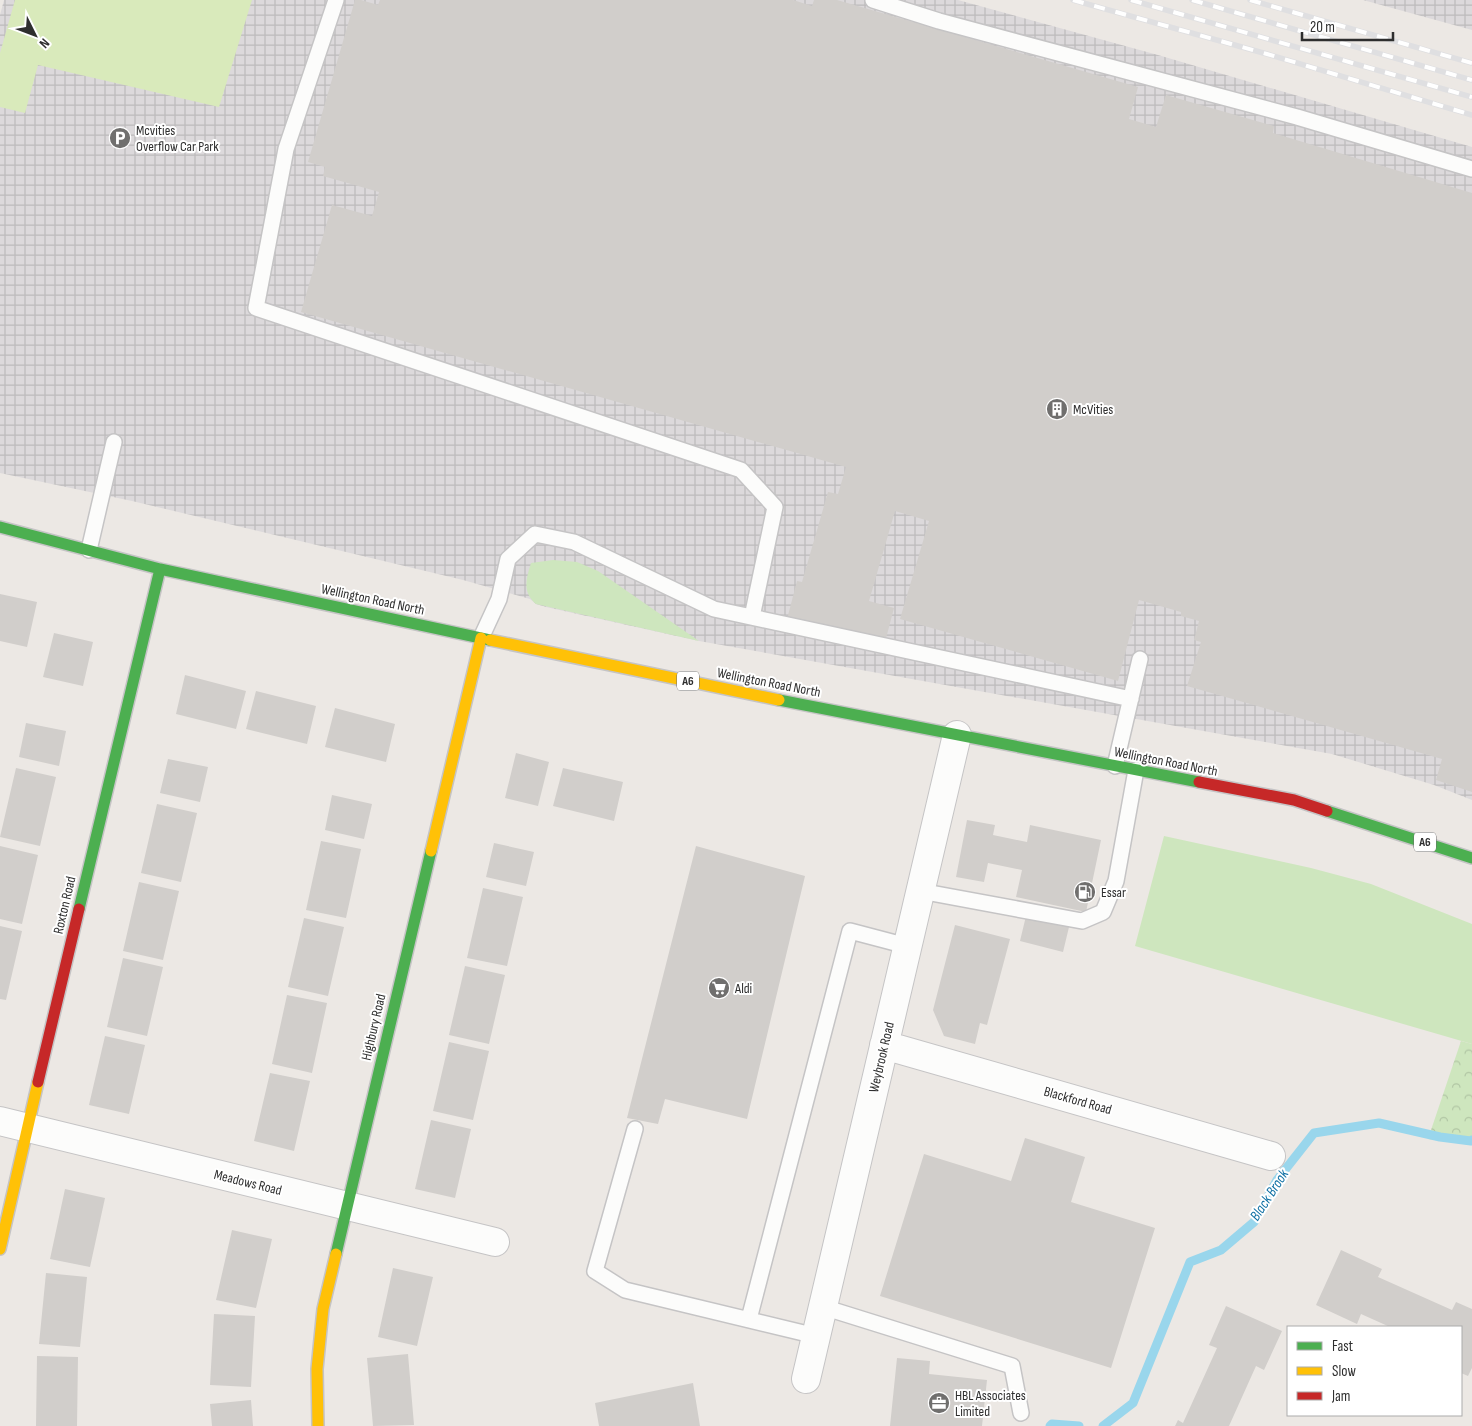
<svg xmlns="http://www.w3.org/2000/svg" width="1472" height="1426" font-family="'Sofia Sans Condensed',sans-serif">
<style>
.industrial{fill:url(#industrial-grid)}
.grass{fill:#cee6be}
.forest{fill:url(#forest-crowns)}
.pitch{fill:#d9eabb}
.lines{fill:none;stroke-linecap:round;stroke-linejoin:round}
.stream{stroke:#99d6ec;stroke-width:9}
.building{fill:#d1cecb}
.lane-casing{stroke:#c5c4c5;stroke-width:18}
.street-casing{stroke:#c5c4c5;stroke-width:30}
.fast-casing{stroke:#c5c4c5;stroke-width:14}
.slow-casing{stroke:#c5c4c5;stroke-width:14}
.jam-casing{stroke:#c5c4c5;stroke-width:14}
.lane{stroke:#fcfcfb;stroke-width:15}
.street{stroke:#fcfcfb;stroke-width:28}
.fast{stroke:#4caf50;stroke-width:11}
.slow{stroke:#ffc107;stroke-width:11}
.jam{stroke:#c62828;stroke-width:11}
.rail-casing{stroke:#dfdfe1;stroke-width:5.5}
.rail{stroke:#fff;stroke-width:4;stroke-dasharray:11;stroke-linecap:butt}
.labels{text-anchor:middle;stroke-width:4;stroke-linejoin:round;paint-order:stroke}
.shield{fill:#fff;stroke:#6d6d6d;stroke-width:1}
.shield-label{font-size:12px;font-weight:bold;fill:#2e2e2e}
.poi-label{font-size:14px;fill:#2e2e2e;stroke:#fff;text-anchor:start}
.street-label{font-size:14px;fill:#2e2e2e;stroke:#fff}
.water-label{font-size:15px;font-style:italic;fill:#0d6fa3;stroke:#fff}
</style>
<defs>
<pattern id="industrial-grid" width="8" height="8" patternUnits="userSpaceOnUse" patternTransform="scale(1.25)"><rect width="8" height="8" fill="#dcd9db"/><path d="M0 4h8M4 0v8" fill="none" stroke="#bdbbbc"/></pattern>
<pattern id="forest-crowns" width="20" height="18" patternUnits="userSpaceOnUse" patternTransform="scale(1.25)"><rect width="20" height="18" fill="#cee6be"/><path d="M2 6a3 3 0 1 1 6 0M12 15a3 3 0 1 1 6 0" fill="none" stroke="#b1c6a4"/></pattern>
</defs>
<rect width="100%" height="100%" fill="#ece8e4"/>
<path class="industrial" d="M4 0H958L1158 55 1472 147V800L1434 785 1332 754 699 641 546 607 536 604 530 599 463 580 132 501 0 473V15Z
M1363 0H1472V30Z"/>
<path class="grass" d="M553 560 577 562 598 571 699 641 536 604C522 592 526 579 531 563Z
M1164 836 1311 868 1371 884 1472 924V1044L1135 946Z"/>
<path class="forest" d="M1461 1041 1472 1044V1145L1428 1139Z"/>
<path class="pitch" d="M15 0H252L219 107 38 65 25 113 0 107V53Z"/>
<g class="lines">
<path class="stream" d="M1050 1426 1052 1424 1079 1426
M1103 1426 1133 1403 1190 1262 1221 1250 1254 1222 1277 1180 1314 1133 1379 1123 1440 1137 1471 1141 1472 1140"/>
</g>
<path class="building" d="M355 0H361L378 5 380 0H793L812 6 814 0H837L1138 87 1129 119 1156 127 1166 95 1274 126 1273 133 1472 193V792L1436 780 1442 759 1187 686 1201 642 1194 640 1199 621 1181 616V612L1139 600 1118 681 900 619 929 521 895 511 869 601 894 608 884 646 786 623 797 581 802 582 828 492 838 494 846 467 301 312 332 205 372 216 379 192 323 176 325 167 308 162Z
M0 594 37 602 27 647 0 641Z
M54 633 93 642 83 686 43 677Z
M185 675 246 691 236 729 176 714Z
M256 691 316 706 307 744 246 729Z
M335 708 395 724 386 762 325 747Z
M26 723 66 731 59 766 19 757Z
M516 753 549 762 538 806 505 798Z
M168 759 208 767 200 802 160 793Z
M16 768 56 777 40 846 0 837Z
M563 768 623 782 614 821 553 806Z
M332 795 372 804 364 839 325 830Z
M157 804 197 813 181 882 141 873Z
M967 820 995 825 993 835 1027 842 1030 825 1101 840 1086 912 1016 897 1022 870 988 863 984 882 956 877Z
M321 841 361 849 346 918 306 910Z
M494 843 534 852 526 886 486 877Z
M0 846 38 855 22 924 0 919Z
M696 846 805 876 747 1119 665 1099 658 1124 627 1118Z
M139 882 179 891 163 960 123 951Z
M483 888 523 897 507 966 467 958Z
M1026 916 1069 927 1063 952 1020 941Z
M304 918 344 927 328 996 288 987Z
M955 925 1010 939 987 1025 980 1023 975 1044 944 1036 933 1010Z
M0 926 22 931 6 1000 0 999Z
M123 958 163 967 147 1036 107 1027Z
M465 966 505 975 489 1044 449 1035Z
M287 995 327 1003 312 1073 272 1064Z
M105 1036 145 1045 129 1114 89 1105Z
M449 1042 489 1051 473 1120 433 1111Z
M270 1073 310 1081 294 1151 254 1141Z
M431 1120 471 1129 455 1198 415 1189Z
M1025 1138 1085 1157 1071 1202 1155 1228 1111 1368 880 1296 924 1154 1011 1181Z
M65 1189 105 1198 90 1267 50 1259Z
M232 1230 272 1239 256 1308 216 1300Z
M1341 1250 1382 1269 1378 1277 1452 1310 1456 1302 1472 1309V1368L1468 1376 1461 1373V1327H1390L1361 1314 1357 1324 1316 1305Z
M393 1268 433 1277 417 1346 378 1337Z
M46 1273 87 1277 80 1347 39 1344Z
M1226 1306 1282 1331 1264 1370 1256 1366 1229 1426H1175L1178 1420 1183 1423 1217 1348 1209 1345Z
M214 1314 255 1316 251 1387 210 1385Z
M408 1354 414 1425 373 1426 367 1358Z
M37 1356 78 1357 77 1426H36Z
M897 1358 930 1361 929 1374 987 1380 982 1426H890Z
M693 1383 700 1426H599L595 1403Z
M251 1400 253 1426H212L210 1404Z"/>
<g class="lines">
<g class="lane-casing">
<path id="lane" d="M336 0 286 149 256 308 741 470 775 507 752 617
M873 0 939 21 1297 117 1472 169
M89 550 114 442
M481 638 499 599 508 559 535 534 574 542 714 609 1131 699
M1115 766 1140 659
M920 891 1082 921 1103 912 1116 881 1136 770
M635 1129 595 1271 625 1290 816 1336
M823 1307 1012 1366 1021 1413
M749 1319 850 931 907 946"/>
</g>
<g class="street-casing">
<path id="street" d="M884 1045 1271 1156
M0 1121 495 1242
M806 1379 957 735"/>
</g>
<g class="fast-casing">
<path id="fast" d="M0 527 160 569 490 640
M779 700 1199 782
M1327 811 1472 858
M79 909 160 569
M336 1254 431 851"/>
</g>
<g class="slow-casing">
<path id="slow" d="M490 640 779 700
M431 851 481 638
M0 1249 38 1082
M318 1426 317 1369 323 1309 336 1254"/>
</g>
<g class="jam-casing">
<path id="jam" d="M1199 782 1294 800 1327 811
M38 1082 79 909"/>
</g>
<use href="#lane" class="lane"/>
<use href="#street" class="street"/>
<use href="#fast" class="fast"/>
<use href="#slow" class="slow"/>
<use href="#jam" class="jam"/>
<g class="rail-casing">
<path id="rail" d="M1073 0 1267 54 1472 115
M1131 0 1472 97
M1192 0 1472 80
M1250 0 1472 63"/>
</g>
<use href="#rail" class="rail"/>
</g>
<defs>
<g id="parking-disc" transform="scale(1.125)"><circle r="9.5" fill="#706f6e" stroke="#fff"/><path d="M-3.5-5.5H1a3.5 3.5 0 0 1 0 7H-1V5.5H-3.5ZM-1-3.4V-.6H.8a1.4 1.4 0 0 0 0-2.8Z" fill="#fff"/></g>
<g id="building-disc" transform="scale(1.125)"><circle r="9.5" fill="#706f6e" stroke="#fff"/><path d="M-4-6H4V6H1V3H-1V6H-4ZM-2.5-4.3h1.7v1.8h-1.7ZM.8-4.3h1.7v1.8H.8ZM-2.5-1h1.7V.8h-1.7ZM.8-1h1.7V.8H.8Z" fill="#fff"/></g>
<g id="fuel-disc" transform="scale(1.125)"><circle r="9.5" fill="#706f6e" stroke="#fff"/><path d="M-5.5-6h7V0h2V4h1.3V-2.5L3-4.5l.8-.8L6-3V5H2.5V1h-1V6h-7ZM-4.2-4.7v3.2H.2V-4.7Z" fill="#fff"/></g>
<g id="supermarket-disc" transform="scale(1.125)"><circle r="9.5" fill="#706f6e" stroke="#fff"/><path d="M-6-5.5h2.5l.6 2H6L4.5 2H-2.5L-4.4-4H-6ZM-1.5 3.2a1.3 1.3 0 1 0 .1 0ZM3 3.2a1.3 1.3 0 1 0 .1 0Z" fill="#fff"/></g>
<g id="office-disc" transform="scale(1.125)"><circle r="9.5" fill="#706f6e" stroke="#fff"/><path d="M-6-3h4V-5.5h4V-3h4V5H-6ZM-1-4.5V-3h2v-1.5ZM-6 0V1H6V0Z" fill="#fff"/></g>
</defs>
<g fill-rule="evenodd">
<use href="#parking-disc" x="120" y="138"/>
<use href="#building-disc" x="1057" y="409"/>
<use href="#fuel-disc" x="1085" y="892"/>
<use href="#supermarket-disc" x="719" y="988"/>
<use href="#office-disc" x="939" y="1403"/>
</g>
<g class="labels">
<g class="shield">
<rect x="677" y="671.5" width="22" height="19" rx="4"/>
<rect x="1414" y="832.5" width="22" height="19" rx="4"/>
</g>
<g class="shield-label">
<text x="688" y="685">A6</text>
<text x="1425" y="846">A6</text>
</g>
<g class="poi-label">
<text x="136" y="135">Mcvities<tspan x="136" dy="16">Overflow Car Park</tspan></text>
<text x="1073" y="414">McVities</text>
<text x="1101" y="897">Essar</text>
<text x="735" y="993">Aldi</text>
<text x="955" y="1400">HBL Associates<tspan x="955" dy="16">Limited</tspan></text>
</g>
<g class="street-label">
<text transform="translate(373 599) rotate(12)" y="5">Wellington Road North</text>
<text transform="translate(769 682) rotate(11)" y="5">Wellington Road North</text>
<text transform="translate(1166 761) rotate(11)" y="5">Wellington Road North</text>
<text transform="translate(64 905) rotate(-77)" y="5">Roxton Road</text>
<text transform="translate(373 1027) rotate(-77)" y="5">Highbury Road</text>
<text transform="translate(881 1057) rotate(-77)" y="5">Weybrook Road</text>
<text transform="translate(1078 1100) rotate(16)" y="5">Blackford Road</text>
<text transform="translate(248 1182) rotate(14)" y="5">Meadows Road</text>
</g>
<g class="water-label">
<text transform="translate(1269 1195) rotate(-57)" y="5">Black Brook</text>
</g>
</g>
<rect x="1287" y="1326" width="175" height="90" fill="#ffffff" stroke="#ababab"/>
<rect x="1297" y="1342" width="25" height="8" fill="#4caf50" stroke="#ababab"/>
<text x="1332" y="1351" font-size="15" fill="#2e2e2e">Fast</text>
<rect x="1297" y="1367" width="25" height="8" fill="#ffc107" stroke="#ababab"/>
<text x="1332" y="1376" font-size="15" fill="#2e2e2e">Slow</text>
<rect x="1297" y="1392" width="25" height="8" fill="#c62828" stroke="#ababab"/>
<text x="1332" y="1401" font-size="15" fill="#2e2e2e">Jam</text>
<g transform="translate(35 35) rotate(132)" stroke="#ffffff" stroke-width="4" paint-order="stroke">
<path d="M0-4L9 19L0 12L-9 19Z" fill="#2e2e2e"/>
<text y="-8" font-size="14" font-weight="bold" text-anchor="middle" fill="#2e2e2e">N</text>
</g>
<path d="M1302 32v8h91v-8" fill="none" stroke="#2e2e2e" stroke-width="2.5"/>
<text x="1310" y="32" font-size="15" fill="#2e2e2e" stroke="#ffffff" stroke-width="4" paint-order="stroke">20 m</text>
</svg>
